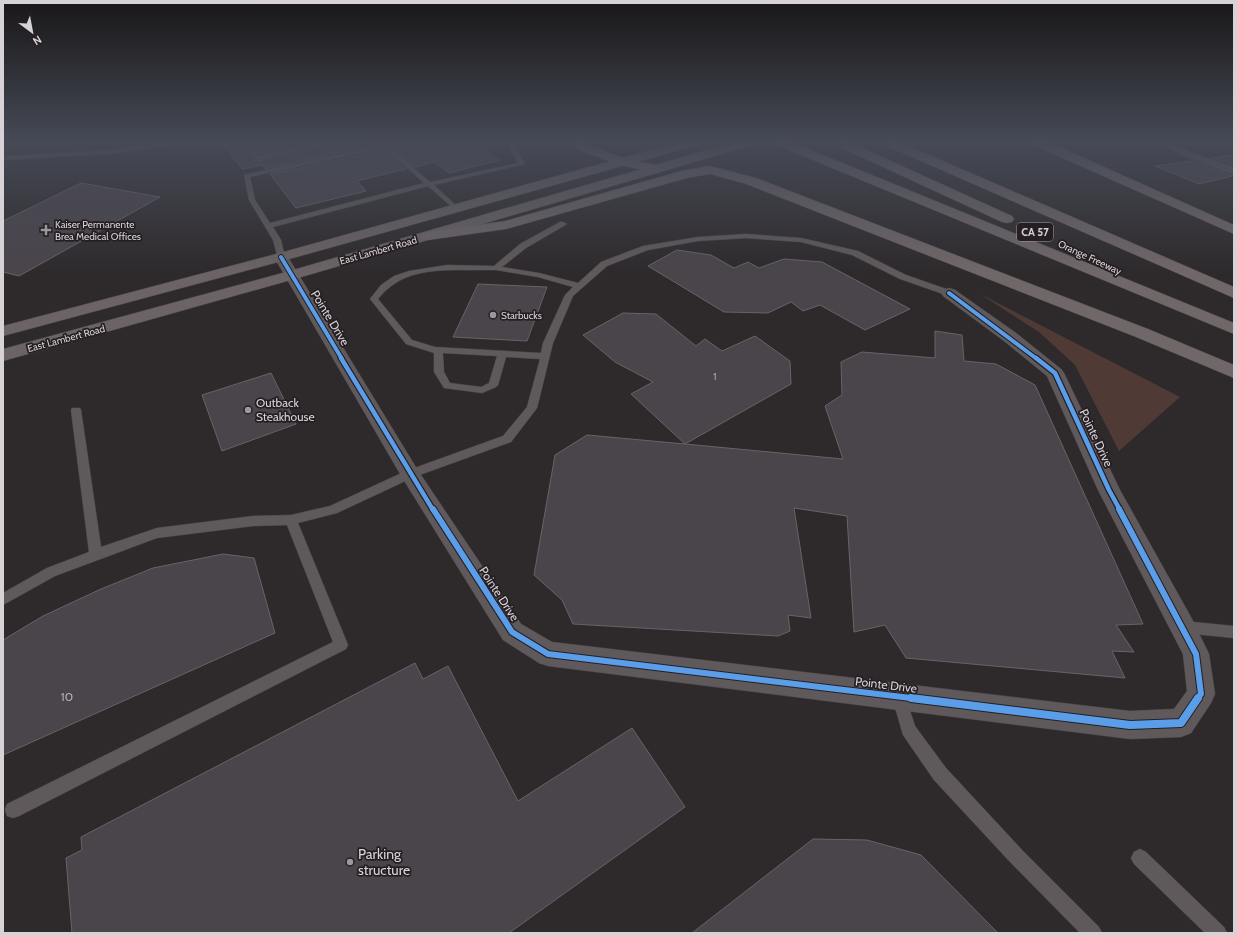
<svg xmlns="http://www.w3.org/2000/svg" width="1237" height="936" font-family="Cabin,sans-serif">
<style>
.green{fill:#503a36}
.building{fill:#4a444b;stroke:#676467}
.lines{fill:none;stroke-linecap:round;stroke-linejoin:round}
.service-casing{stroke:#484647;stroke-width:1}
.minor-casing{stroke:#484647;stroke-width:1}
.secondary-casing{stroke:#484647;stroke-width:1}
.motorway-casing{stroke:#484647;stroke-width:1}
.service{fill:#5f595b;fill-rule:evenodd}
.minor{fill:#5f595b;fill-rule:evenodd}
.secondary{fill:#6b6365;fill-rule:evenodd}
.motorway{fill:#706769;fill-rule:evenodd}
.cycleway-far3-casing{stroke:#251f23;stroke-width:6}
.cycleway-far2-casing{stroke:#251f23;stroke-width:7}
.cycleway-far1-casing{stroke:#251f23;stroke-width:8}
.cycleway-casing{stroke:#251f23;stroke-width:10}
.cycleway-far3{stroke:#5a9eea;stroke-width:4}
.cycleway-far2{stroke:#5a9eea;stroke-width:4.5}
.cycleway-far1{stroke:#5a9eea;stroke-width:6}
.cycleway{stroke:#5a9eea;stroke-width:8}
.poi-dot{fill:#9c979a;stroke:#251f23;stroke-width:1.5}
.labels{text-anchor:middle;stroke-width:3.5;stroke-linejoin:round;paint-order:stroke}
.far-poi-label{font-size:10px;fill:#d7d2d5;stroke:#251f23;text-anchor:start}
.far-street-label{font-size:10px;fill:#d7d2d5;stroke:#251f23}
.number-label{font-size:10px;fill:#b4aeb2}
.shield{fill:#251f23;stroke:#a29ca0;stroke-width:1}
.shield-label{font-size:11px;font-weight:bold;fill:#d7d2d5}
.street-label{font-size:12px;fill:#d7d2d5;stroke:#251f23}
.poi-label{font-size:12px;fill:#d7d2d5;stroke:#251f23;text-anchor:start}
.near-number-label{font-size:12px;fill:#b4aeb2}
.near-poi-label{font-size:14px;fill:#d7d2d5;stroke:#251f23;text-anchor:start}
</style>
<rect width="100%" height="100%" fill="#2e2a2c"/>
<path class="green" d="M980 294 1180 397 1119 451 1075 365 1039 332Z"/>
<path class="building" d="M221 141H240L254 160 257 161 338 141H389L265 169 263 165 242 169Z
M249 141H316L260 154Z
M409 141H474L500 160 449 173 435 162 415 167 393 148Z
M385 150 406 169 357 181 366 191 296 208 270 174Z
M1234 155V165L1212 158Z
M1191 161 1232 176 1199 184 1155 166Z
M81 183 160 197 19 276 3 272V221Z
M677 250 711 255 734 268 748 262 759 268 784 259 822 262 910 309 865 330 820 305 803 311 791 302 768 313 724 312 648 266Z
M478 284 547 287 527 341 453 337Z
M623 313 656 314 696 346 705 339 722 351 755 336 790 361 791 384 685 444 843 459 825 406 842 395 841 362 862 352 935 358V331L962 335 964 361 996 364 1035 385 1143 624 1116 625 1134 652 1112 651 1125 678 906 658 885 625 854 632 847 516 794 508 811 618 788 615 790 631 778 636 573 624 562 600 534 575 555 455 587 435 685 444 631 394 653 382 615 362 583 335Z
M271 373 296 424 222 451 202 395Z
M223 554 254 558 275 633 3 755V640L43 616 101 589 153 568Z
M415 663 423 679 448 666 518 801 632 728 685 807 509 933H72L66 858 82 850 81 837Z
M813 839 867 840 921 855 998 933H692Z"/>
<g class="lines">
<g class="service-casing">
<path id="service" d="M174 141H202L109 154 3 160V156L109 150Z
M241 141H247L259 156 324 141H337L257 160 255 159Z
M397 141H408L390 147 430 182 518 163 506 141H512L525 164 434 185 459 208V210H455L428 186 273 227 281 240 285 257 284 259H278L273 240 249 200 244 175ZM385 148 424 183 270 223 255 200 250 177Z
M560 222H563L567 224 526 248 502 267 539 273 578 283 601 262 643 246 698 237 746 234 801 238 858 251 906 275 952 291 953 293 952 295H946L900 279 852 255 801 242 746 238 698 241 648 250 607 266 573 296 553 343 537 408 511 442 414 477 337 513 298 523 348 645 346 649 19 816 13 818 7 816 5 810 7 804 333 642 287 525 253 526 157 538 55 576 3 605V593L47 568 89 552 71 410 72 408H80L81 410 101 547 157 528 253 516 291 515 330 506 406 471 503 436 527 407 540 359 506 357 498 385 496 387 482 393 444 388 434 372V353L406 344 370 299 381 285 394 276 409 271 447 265 494 266 520 244ZM465 270H496L538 277 573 287 565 295 543 343 541 353 435 347 412 340 378 299C400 271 431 270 465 270ZM443 353 497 356 489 383 481 387 450 383 444 372Z
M1183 621 1234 626V638L1183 633 1178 631 1176 627 1178 623Z
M899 690 904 692 915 726 946 768 1023 851 1099 927 1102 933H1080L1011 863 934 780 903 735 892 697 894 692Z
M1140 849 1146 852 1224 927 1227 933H1205L1134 864 1131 858 1134 852Z"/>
</g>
<g class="minor-casing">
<path id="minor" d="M1155 141H1170L1193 153 1234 167V175L1185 157Z
M281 253 286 254 288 257 417 469 521 624 552 642 1130 711 1174 709 1187 691 1183 654 1098 490 1047 376 1004 341 943 296 941 293 943 290 949 288 955 290 1016 333 1061 369 1064 373 1120 490 1192 619 1209 654 1215 694 1211 703 1191 733 1181 737 1130 739 548 666 539 663 503 640 403 479 274 257 276 254Z"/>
</g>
<g class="secondary-casing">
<path id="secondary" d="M683 141H703L701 144 286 260 3 336V326L276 254Z
M738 141H758L756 144 298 278 3 361V349L286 272Z"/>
</g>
<g class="motorway-casing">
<path id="motorway" d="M571 141H584L586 144 627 159 661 166 663 169 661 172 657 173 620 165 578 150Z
M772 141H789L1234 323V334L774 144Z
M831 141H847L1012 216 1014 219 1012 222 1007 223 1002 222 833 144Z
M880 141H897L1234 287V298L882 144Z
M1029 141H1046L1234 225V234L1031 144Z
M710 166 756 178 1148 329 1234 365V378L1136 337 746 184 710 174 687 178 506 229 428 240 423 239 421 236 423 233 428 232 505 221 681 171Z"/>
</g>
<use href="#service" class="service"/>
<use href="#minor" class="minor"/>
<use href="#secondary" class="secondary"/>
<use href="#motorway" class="motorway"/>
<g class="cycleway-far3-casing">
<path id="cycleway-far3" d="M281 257 342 359
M949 293 1037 359"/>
</g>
<g class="cycleway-far2-casing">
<path id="cycleway-far2" d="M341 358 433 510
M1036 358 1055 373 1109 490 1120 510"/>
</g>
<g class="cycleway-far1-casing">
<path id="cycleway-far1" d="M433 509 512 632 548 654 919 699
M1119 509 1196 654 1201 694 1197 699"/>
</g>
<g class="cycleway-casing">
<path id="cycleway" d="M911 698 1130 725 1181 723 1198 698"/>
</g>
<use href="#cycleway-far3" class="cycleway-far3"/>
<use href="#cycleway-far2" class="cycleway-far2"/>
<use href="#cycleway-far1" class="cycleway-far1"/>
<use href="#cycleway" class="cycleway"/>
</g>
<linearGradient id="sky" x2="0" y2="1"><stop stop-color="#191718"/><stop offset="0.52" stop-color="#464a56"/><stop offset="1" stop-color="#464a56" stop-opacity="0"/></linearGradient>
<rect width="1237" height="272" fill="url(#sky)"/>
<g class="poi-dot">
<path d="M44 224h4v4h4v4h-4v4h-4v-4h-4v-4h4z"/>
<circle cx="493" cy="315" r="4"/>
<circle cx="248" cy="410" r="4"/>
<circle cx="350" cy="862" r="4"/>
</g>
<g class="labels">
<g class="far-poi-label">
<text x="55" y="228">Kaiser Permanente<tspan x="55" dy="12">Brea Medical Offices</tspan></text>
<text x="501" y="319">Starbucks</text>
</g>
<g class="far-street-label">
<text transform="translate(378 250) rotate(-16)" y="4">East Lambert Road</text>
<text transform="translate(1090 257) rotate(25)" y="4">Orange Freeway</text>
<text transform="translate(66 338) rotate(-15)" y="4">East Lambert Road</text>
</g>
<g class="number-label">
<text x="715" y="380">1</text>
</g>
<rect class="shield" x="1017" y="223" width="36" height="18" rx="3"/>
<g class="shield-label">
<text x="1035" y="236">CA 57</text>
</g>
<g class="street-label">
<text transform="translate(330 318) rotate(59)" y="4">Pointe Drive</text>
<text transform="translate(1096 438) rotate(65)" y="4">Pointe Drive</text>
<text transform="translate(499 594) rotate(57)" y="4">Pointe Drive</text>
<text transform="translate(886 685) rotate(7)" y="4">Pointe Drive</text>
</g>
<g class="poi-label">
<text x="256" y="407">Outback<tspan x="256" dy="14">Steakhouse</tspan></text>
</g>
<g class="near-number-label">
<text x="67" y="701">10</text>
</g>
<g class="near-poi-label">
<text x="358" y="859">Parking<tspan x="358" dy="16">structure</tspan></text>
</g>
</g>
<rect width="1237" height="936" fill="none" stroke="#d7d2d5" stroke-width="8"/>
<g transform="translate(32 32) rotate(148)" stroke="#251f23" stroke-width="3" paint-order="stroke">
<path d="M0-3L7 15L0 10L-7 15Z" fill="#d7d2d5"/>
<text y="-6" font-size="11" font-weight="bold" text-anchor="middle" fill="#d7d2d5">N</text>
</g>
</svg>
